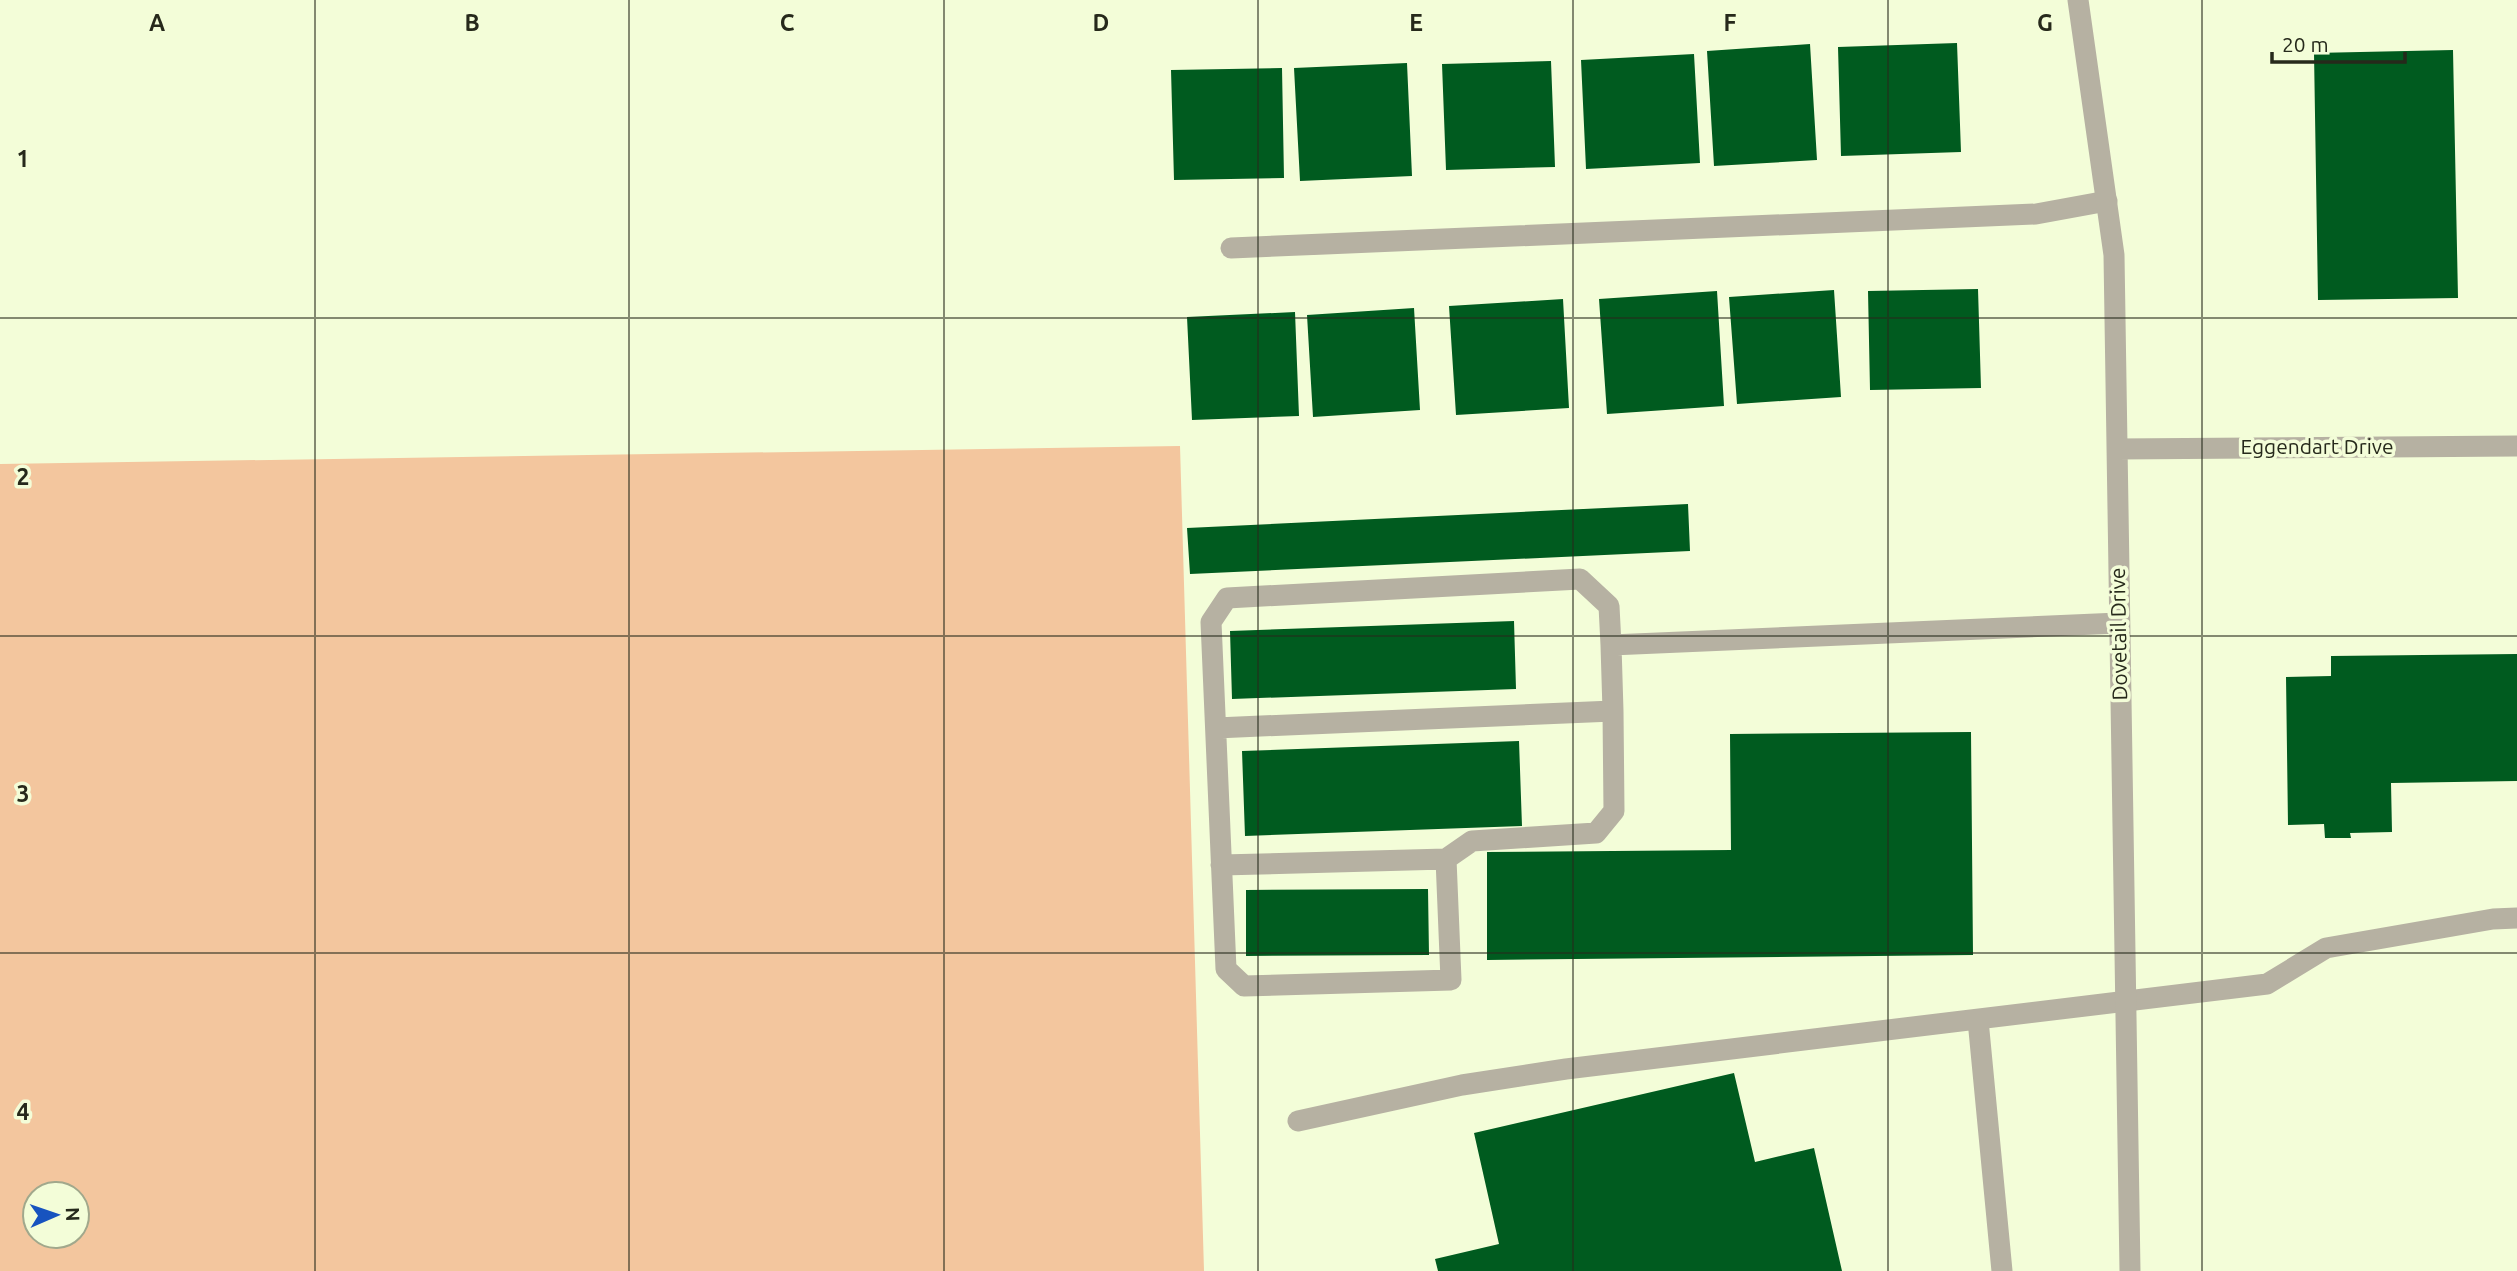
<svg xmlns="http://www.w3.org/2000/svg" width="2517" height="1271" font-family="Ubuntu,sans-serif">
<style>
.green{fill:#f3c69e;fill-rule:evenodd}
.building{fill:#005b1f}
.lines{fill:none;stroke-linecap:round;stroke-linejoin:round}
.lane{stroke:#b6b1a2;stroke-width:21}
.street{stroke:#b6b1a2;stroke-width:21}
.grid{fill:none;stroke:#26291b;stroke-width:2;stroke-opacity:0.55}
.labels{text-anchor:middle;stroke-width:7;stroke-linejoin:round;paint-order:stroke}
.street-label{font-size:21px;fill:#26291b;stroke:#f3fdd8}
.grid-label{font-size:23px;text-anchor:middle;font-weight:bold;fill:#26291b;stroke:#f3fdd8;stroke-width:7;stroke-linejoin:round;paint-order:stroke}
</style>
<rect width="100%" height="100%" fill="#f3fdd8"/>
<path class="green" d="M1180 446 1204 1271H0V464ZM35 1194H77V1236H35Z"/>
<path class="building" d="M1957 43 1961 152 1841 156 1838 47Z
M1810 44 1817 160 1714 166 1707 51Z
M2453 50 2458 298 2318 300 2314 53Z
M1694 54 1700 163 1586 169 1581 60Z
M1551 61 1555 167 1446 170 1442 64Z
M1407 63 1412 176 1300 181 1294 68Z
M1282 68 1284 178 1174 180 1171 70Z
M1978 289 1981 388 1870 390 1868 291Z
M1834 290 1841 397 1737 404 1729 297Z
M1717 291 1724 406 1607 414 1599 299Z
M1563 299 1569 408 1456 415 1449 306Z
M1414 308 1420 410 1313 417 1307 315Z
M1295 312 1299 416 1192 420 1187 317Z
M1688 504 1690 551 1190 574 1187 528Z
M1514 621 1516 689 1232 699 1230 631Z
M2517 654V781L2391 783 2392 832 2350 833 2351 838H2325L2324 824 2288 825 2286 677 2331 676V656Z
M1971 732 1973 955 1487 960V852L1731 850 1730 734Z
M1519 741 1522 826 1245 836 1242 751Z
M1428 889 1429 955 1246 956V890Z
M1734 1073 1755 1162 1814 1148 1842 1271H1438L1435 1259 1499 1244 1474 1133Z"/>
<g class="lines">
<path class="lane" d="M1231 248 2036 214 2107 201
M1216 728 1613 711 1611 645
M1446 859 1472 841 1596 833 1614 811 1613 711
M1221 865 1446 859 1451 980 1244 986 1226 969 1211 622 1227 598 1580 579 1609 606 1611 645 2119 623
M1978 1020 2002 1271
M1298 1121 1462 1085 1566 1069 2267 984 2326 948 2493 919 2517 918"/>
<path class="street" d="M2078 0 2114 255 2130 1271
M2117 449 2517 446"/>
</g>
<path class="grid" d="M315 0V1271M629 0V1271M944 0V1271M1258 0V1271M1573 0V1271M1888 0V1271M2202 0V1271M0 318H2517M0 636H2517M0 953H2517"/>
<g class="labels">
<g class="street-label">
<text x="2317" y="454">Eggendart Drive</text>
<text transform="translate(2119 634) rotate(-91)" y="7">Dovetail Drive</text>
</g>
</g>
<g class="grid-label">
<text x="157" y="31">A</text>
<text x="472" y="31">B</text>
<text x="787" y="31">C</text>
<text x="1101" y="31">D</text>
<text x="1416" y="31">E</text>
<text x="1730" y="31">F</text>
<text x="2045" y="31">G</text>
<text x="23" y="167">1</text>
<text x="23" y="485">2</text>
<text x="23" y="802">3</text>
<text x="23" y="1120">4</text>
</g>
<g transform="translate(56 1215) rotate(88)"><circle r="33" fill="#f3fdd8" stroke="#a1a88c" stroke-width="2"/>
<path d="M0-5L12 26L0 18L-12 26Z" fill="#1753bf"/>
<text y="-10" font-size="19" font-weight="bold" text-anchor="middle" fill="#26291b">N</text>
</g>
<path d="M2272 52v10h133v-10" fill="none" stroke="#26291b" stroke-width="3.5"/>
<text x="2282" y="52" font-size="21" fill="#26291b" stroke="#f3fdd8" stroke-width="5" paint-order="stroke">20 m</text>
</svg>
